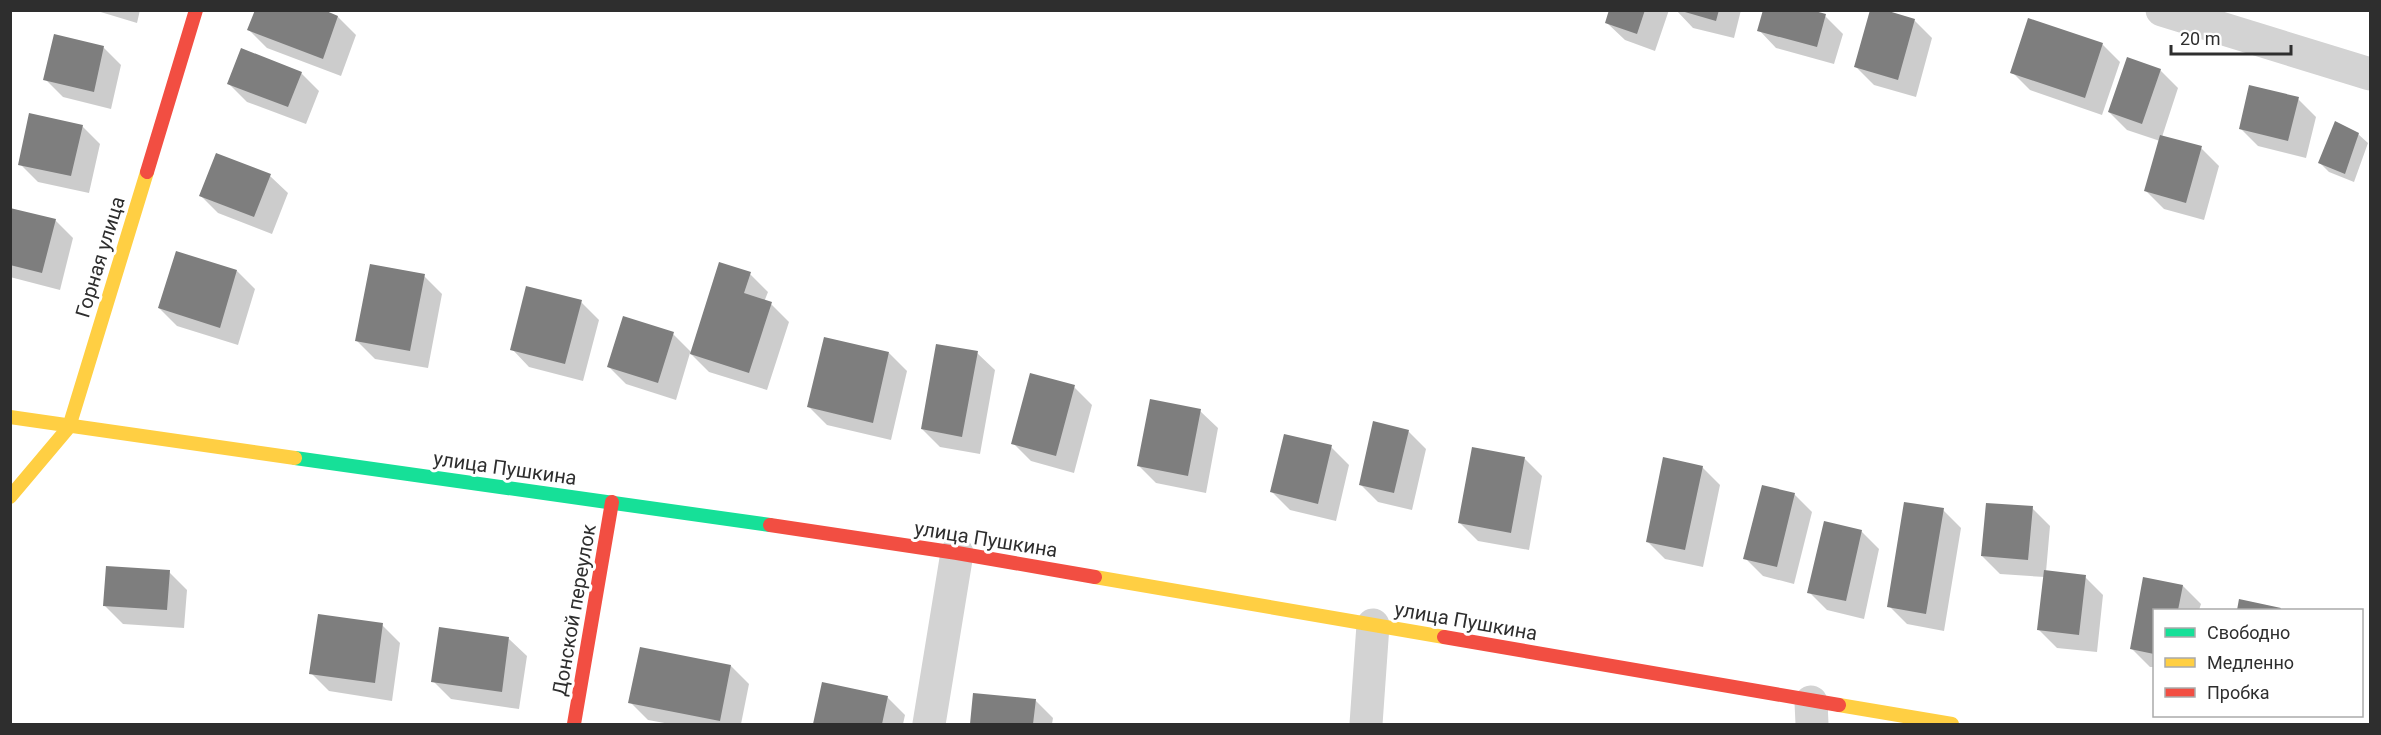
<svg xmlns="http://www.w3.org/2000/svg" width="2381" height="735" font-family="Roboto,sans-serif">
<style>
.shadow{fill:#0003}
.building{fill:#7e7e7e}
.lines{fill:none;stroke-linecap:round;stroke-linejoin:round}
.street{stroke:#d3d3d3;stroke-width:33}
.fast{stroke:#16e098;stroke-width:14}
.slow{stroke:#ffcf43;stroke-width:14}
.jam{stroke:#f24e42;stroke-width:14}
.labels{text-anchor:middle;stroke-width:6;stroke-linejoin:round;paint-order:stroke}
.street-label{font-size:20px;fill:#2e2e2e;stroke:#fff}
</style>
<rect width="100%" height="100%" fill="#fff"/>
<path class="shadow" d="M94 10H140L137 23Z
M319 10 338 17 356 35 341 76 267 48 249 30Z
M1611 10H1669L1655 51 1625 40 1607 23Z
M1676 10H1741L1734 38 1693 28Z
M1825 16 1843 34 1834 64 1776 48 1759 30Z
M1914 20 1932 38 1916 97 1874 85 1856 67Z
M2102 44 2120 62 2102 115 2030 90 2012 72Z
M103 47 121 65 111 109 63 97 45 79Z
M2160 70 2178 88 2162 137 2201 148 2219 166 2204 220 2164 209 2146 191 2160 141 2127 130 2109 112Z
M301 73 319 91 306 124 247 102 229 84Z
M2298 99 2316 117 2306 158 2258 146 2240 128Z
M82 126 100 144 89 193 38 182 20 164Z
M2358 134 2368 143 2354 182 2329 172 2320 163Z
M270 176 288 193 272 234 218 213 200 195Z
M10 209 55 220 73 238 60 290 10 277Z
M237 271 255 289 238 345 177 326 159 308Z
M750 274 768 292 764 302 771 304 789 322 767 390 709 372 690 353 676 400 626 384 608 366 673 334 692 353Z
M424 276 442 294 428 368 375 359 357 341Z
M581 302 599 320 583 381 529 367 512 349Z
M889 353 907 371 891 440 827 425 809 407Z
M977 353 995 370 980 454 940 447 922 429Z
M1074 387 1092 405 1074 473 1031 461 1013 443Z
M1200 411 1218 428 1206 493 1156 483 1138 465Z
M1408 431 1426 449 1412 510 1378 502 1360 484Z
M1331 447 1349 465 1336 521 1290 510 1272 492Z
M1524 458 1542 476 1529 550 1478 541 1460 523Z
M1702 467 1720 485 1703 567 1665 559 1647 541Z
M1794 494 1812 512 1794 584 1763 576 1745 558Z
M2032 508 2050 526 2046 572 2085 577 2103 595 2097 652 2057 648 2039 630 2045 577 2000 574 1982 556Z
M1943 510 1961 528 1944 631 1907 624 1889 606Z
M1861 531 1879 549 1864 619 1827 610 1809 592Z
M169 572 187 590 184 628 123 624 105 606Z
M2144 579 2183 586 2201 604 2199 610H2154V667H2150L2132 649Z
M2240 601 2280 610H2281H2238Z
M382 625 400 643 392 701 329 691 311 673Z
M509 639 527 656 519 709 451 699 433 681Z
M731 666 749 684 741 724H670L648 720 630 702Z
M823 683 887 697 905 715 903 724H814Z
M975 695 1035 700 1053 718 1052 724H972Z"/>
<path class="building" d="M255 10H324L338 16 323 59 247 30Z
M1609 10H1645L1637 34 1605 23Z
M1678 10H1719L1716 21Z
M1763 10H1811L1826 14 1817 47 1757 31Z
M1870 10H1885L1915 19 1898 80 1854 67Z
M2028 18 2103 43 2085 98 2010 73Z
M54 34 104 46 94 92 43 80Z
M241 48 302 72 288 107 227 84Z
M2127 57 2161 69 2142 124 2108 112Z
M2249 85 2299 97 2288 141 2239 129Z
M29 113 83 125 71 176 18 165Z
M2335 121 2359 133 2345 174 2318 163Z
M2160 135 2202 146 2186 203 2144 191Z
M216 153 271 174 254 217 199 196Z
M10 208 56 219 42 273 10 265Z
M176 251 237 270 220 328 158 308Z
M719 262 751 272 744 293 772 302 749 373 690 354Z
M370 264 425 274 410 351 355 341Z
M526 286 582 300 565 364 510 350Z
M623 316 674 332 658 383 607 367Z
M824 337 889 352 873 423 807 407Z
M936 344 978 351 962 437 921 429Z
M1030 373 1075 385 1056 456 1011 444Z
M1150 399 1201 409 1188 476 1137 466Z
M1373 421 1409 430 1394 493 1359 485Z
M1284 434 1332 445 1318 504 1270 492Z
M1472 447 1525 457 1511 533 1458 523Z
M1663 457 1703 466 1685 550 1646 542Z
M1762 485 1795 493 1777 567 1743 559Z
M1904 502 1944 508 1926 614 1887 607Z
M1986 503 2033 506 2028 560 1981 556Z
M1824 521 1862 530 1846 601 1807 593Z
M106 566 170 570 167 610 103 606Z
M2044 570 2086 575 2079 635 2037 630Z
M2143 577 2183 585 2178 610H2154V654L2130 649Z
M2239 599 2281 608 2280 610H2237Z
M318 614 383 623 375 683 309 674Z
M439 627 509 637 502 692 431 682Z
M640 647 731 665 720 721 628 703Z
M822 682 888 696 882 724H813Z
M973 693 1036 699 1033 724H970Z"/>
<g class="lines">
<path class="street" d="M2162 10 2370 74
M1811 702 1812 724
M929 724 957 553
M1366 724 1373 625"/>
<path class="fast" d="M295 458 770 525"/>
<path class="slow" d="M10 417 295 458
M10 497 69 427 147 172
M1095 577 1444 637
M1839 705 1952 724"/>
<path class="jam" d="M147 172 196 10
M770 525 957 553 1095 577
M1444 637 1839 705
M574 724 612 502"/>
</g>
<g class="labels">
<g class="street-label">
<text transform="translate(100 257) rotate(-73)" y="7">Горная улица</text>
<text transform="translate(505 468) rotate(8)" y="7">улица Пушкина</text>
<text transform="translate(986 539) rotate(9)" y="7">улица Пушкина</text>
<text transform="translate(574 610) rotate(-80)" y="7">Донской переулок</text>
<text transform="translate(1466 621) rotate(10)" y="7">улица Пушкина</text>
</g>
</g>
<rect width="2381" height="735" fill="none" stroke="#2e2e2e" stroke-width="24"/>
<rect x="2153" y="609" width="210" height="108" fill="#ffffff" stroke="#ababab" stroke-width="1.5"/>
<rect x="2165" y="628" width="30" height="9" fill="#16e098" stroke="#ababab" stroke-width="1.5"/>
<text x="2207" y="639" font-size="18" fill="#2e2e2e">Свободно</text>
<rect x="2165" y="658" width="30" height="9" fill="#ffcf43" stroke="#ababab" stroke-width="1.5"/>
<text x="2207" y="669" font-size="18" fill="#2e2e2e">Медленно</text>
<rect x="2165" y="688" width="30" height="9" fill="#f24e42" stroke="#ababab" stroke-width="1.5"/>
<text x="2207" y="699" font-size="18" fill="#2e2e2e">Пробка</text>
<path d="M2171 45v9h120v-9" fill="none" stroke="#2e2e2e" stroke-width="3"/>
<text x="2180" y="45" font-size="18" fill="#2e2e2e" stroke="#ffffff" stroke-width="4.5" paint-order="stroke">20 m</text>
</svg>
